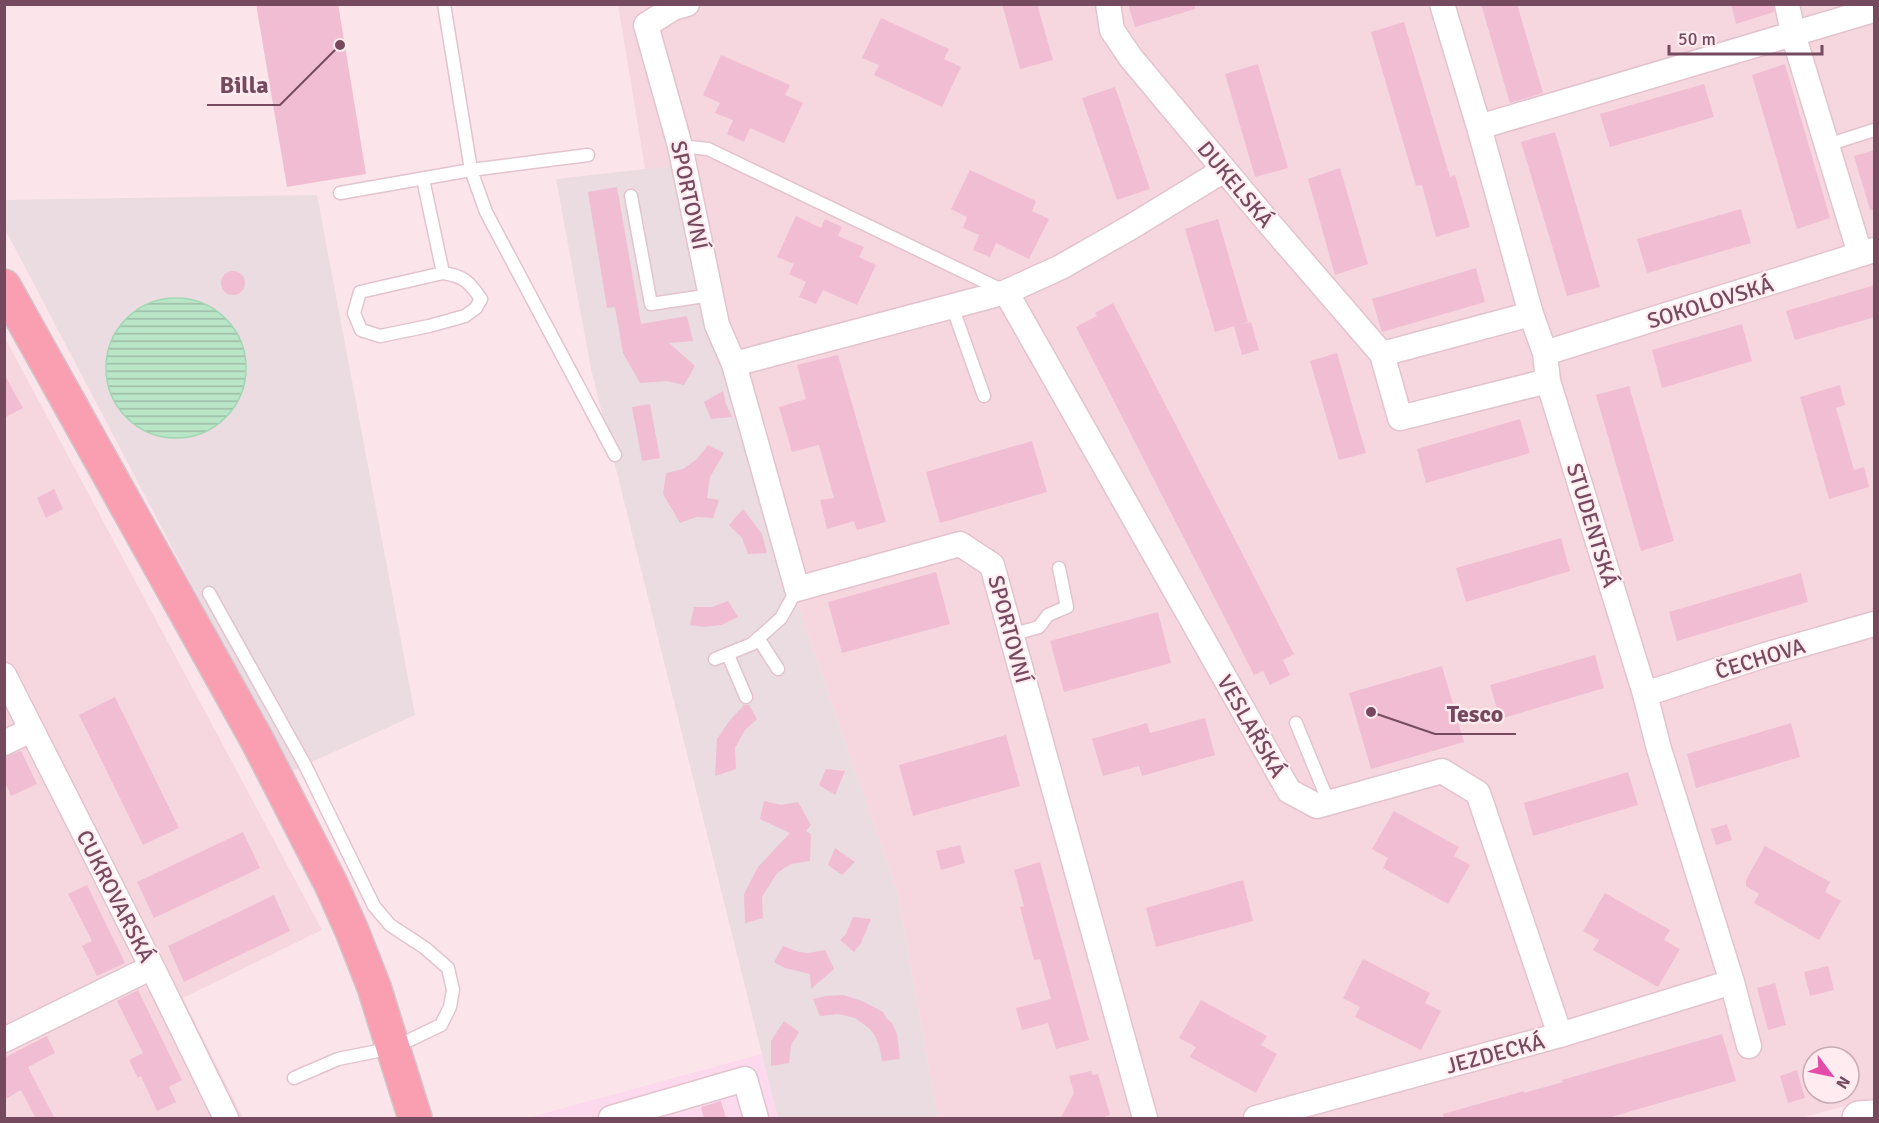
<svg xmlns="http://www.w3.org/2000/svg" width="1879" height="1123" font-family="Signika,sans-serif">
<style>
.residential{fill:#f6d7df;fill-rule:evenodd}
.commercial{fill:#fcd9ec}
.industrial{fill:#eadce1}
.water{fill:url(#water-rules);stroke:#a0d7b2;stroke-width:1.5}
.building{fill:#f1bdd3}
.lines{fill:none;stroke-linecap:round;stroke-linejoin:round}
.lane-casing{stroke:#e3c3ce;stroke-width:15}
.street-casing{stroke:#e3c3ce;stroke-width:27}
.secondary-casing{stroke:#e8c1cf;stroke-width:36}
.primary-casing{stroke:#d3c5cb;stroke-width:36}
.lane{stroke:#fff;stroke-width:12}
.street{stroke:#fff;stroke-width:24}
.secondary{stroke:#fff;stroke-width:33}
.primary{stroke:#fa9eb1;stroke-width:33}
.labels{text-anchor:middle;stroke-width:4.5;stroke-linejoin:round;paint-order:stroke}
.street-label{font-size:22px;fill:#754a5e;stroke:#ffebf0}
.leader{fill:none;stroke:#754a5e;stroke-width:2}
.callout-dot{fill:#754a5e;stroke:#ffebf0;stroke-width:2}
.callout-label{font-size:24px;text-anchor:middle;font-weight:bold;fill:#754a5e;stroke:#ffebf0;stroke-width:4.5;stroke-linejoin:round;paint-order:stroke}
</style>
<defs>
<pattern id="water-rules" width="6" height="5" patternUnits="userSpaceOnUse" patternTransform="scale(1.5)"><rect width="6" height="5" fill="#bae6c8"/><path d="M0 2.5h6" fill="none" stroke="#9cbca6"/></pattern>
</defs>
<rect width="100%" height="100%" fill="#fce5ea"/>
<path class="residential" d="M618 5H1874V1098L1801 1118H938L898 894 791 585 671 166 645 169ZM1813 1057H1849V1093H1813Z
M4 336 322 930 183 998 243 1118H5Z"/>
<path class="commercial" d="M762 1054 778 1118H527Z"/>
<path class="industrial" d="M671 166 791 585 898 894 938 1118H778L591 369 556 179Z
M317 195 415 715 290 772 5 229 4 200Z"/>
<path class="water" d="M106 368a70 70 0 1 1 140 0a70 70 0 1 1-140 0Z"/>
<path class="building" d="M256 4H338L366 174 287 187Z
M1002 4H1037L1053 60 1020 69Z
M1128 4H1195V9L1135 27Z
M1481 4H1517L1543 93 1510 103Z
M1731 4H1773L1774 12 1736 24Z
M881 18 949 49 944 59 961 67 942 107 874 75 879 65 862 58Z
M1404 22 1450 177 1455 175 1470 227 1436 237 1422 185 1416 186 1371 32Z
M721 55 790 85 785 95 803 103 784 143 750 128 744 142 727 134 733 120 715 113 720 103 703 95Z
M1258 64 1288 168 1255 177 1225 74Z
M1785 64 1830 218 1797 229 1752 75Z
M1704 84 1714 117 1610 147 1600 114Z
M1115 87 1150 189 1117 200 1082 98Z
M1555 132 1600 287 1567 296 1521 142Z
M1875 150V210H1870L1854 156Z
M1340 168 1368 264 1335 275 1308 179Z
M970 170 1036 201 1032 211 1049 219 1029 259 996 243 990 257 973 250 979 235 963 228 967 217 951 209Z
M617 187 641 324 687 316 693 341 669 343 695 366 684 385 667 381 640 383 623 353 615 307 607 308 588 192Z
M1741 209 1751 243 1647 273 1637 239Z
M796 216 821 228 825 219 842 227 838 236 864 247 859 257 876 265 857 305 823 290 816 304 799 297 806 282 789 274 794 264 777 257Z
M1218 219 1248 322 1215 332 1185 229Z
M1476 268 1485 302 1382 332 1372 299Z
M221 283a12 12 0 1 1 24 0a12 12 0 1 1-24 0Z
M1875 285V317L1795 340 1786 311Z
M1113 303 1294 654 1283 660 1290 675 1270 685 1263 671 1254 675 1076 327 1097 316 1095 313Z
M1251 322 1259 350 1242 355 1234 326Z
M1742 324 1752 361 1662 388 1652 350Z
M1337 353 1366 453 1339 460 1310 361Z
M838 355 886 522 857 530 854 521 827 529 820 500 834 498 819 445 792 452 779 407 806 399 797 365Z
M4 374 23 408 4 418Z
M1840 385 1845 405 1836 408 1854 470 1864 467 1869 487 1829 499 1800 397Z
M1629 386 1674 541 1641 551 1596 395Z
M723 391 726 404 732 417 711 419 704 402Z
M650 404 660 458 642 461 632 407Z
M1520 419 1530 453 1426 483 1417 449Z
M1032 441 1047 492 940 523 926 472Z
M708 445 724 453 710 477 707 498 719 500 713 518 696 517 680 523 663 494 666 473 683 469 697 459Z
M54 489 63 509 46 518 37 498Z
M743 509 762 534 767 553 748 554 742 538 729 525Z
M1561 538 1570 571 1466 602 1456 568Z
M936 572 950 624 842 653 828 602Z
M1801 573 1808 602 1677 641 1669 612Z
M728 601 738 617 721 625 703 627 690 625 694 607H712Z
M1158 612 1171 663 1064 692 1050 641Z
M1595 655 1604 688 1500 719 1490 685Z
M1442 666 1464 742 1371 769 1349 693Z
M115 697 179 828 143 845 79 715Z
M744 705H749L757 719 745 730 735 748 736 769 715 776 717 739 730 720Z
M1205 718 1215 755 1142 776 1139 766 1103 776 1092 739 1147 723 1150 733Z
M1791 723 1800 757 1696 788 1687 754Z
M1006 735 1020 786 913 816 899 765Z
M21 751 37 784 11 796 4 780V757Z
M826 769 845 771 835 795 819 785Z
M1628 772 1638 805 1533 836 1524 803Z
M764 801 781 805 798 802 811 825 806 831 811 834 810 861 791 864 777 873 762 897 763 918 745 923 744 894 758 867 790 833 760 819Z
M1394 811 1459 847 1454 856 1470 865 1448 904 1383 868 1388 858 1372 849Z
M1727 824 1732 840 1716 845 1711 829Z
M243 832 260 868 154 918 137 882Z
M960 845 965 863 941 870 936 851Z
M1765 846 1830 882 1825 892 1841 901 1819 940 1754 903 1759 894 1746 886V880Z
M835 848 855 862 842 875 828 865Z
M1040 862 1089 1040 1056 1049 1048 1023 1022 1030 1016 1008 1051 999 1040 959 1034 960 1020 907 1024 906 1014 870Z
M1243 880 1253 921 1156 947 1146 908Z
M87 885 125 963 97 976 82 946 92 941 68 894Z
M1605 893 1670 930 1664 940 1680 949 1658 987 1593 950 1599 940 1583 931Z
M274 895 290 931 184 982 168 946Z
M853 917 871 919 861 943 854 952 840 940 846 934Z
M783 946 799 952 808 953 825 950 834 969 811 989 810 974 785 968 774 962Z
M1363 959 1430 993 1425 1003 1441 1011 1421 1050 1355 1017 1360 1007 1343 998Z
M1828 966 1834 990 1810 996 1804 972Z
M1775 983 1786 1025 1768 1030 1757 988Z
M138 990 182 1080 169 1087 176 1102 157 1111 141 1076 138 1078 129 1060 143 1053 117 1001Z
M843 995 862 1001 883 1012 887 1019 892 1023 897 1034 900 1059 882 1061 879 1045 875 1036 870 1029 855 1018 838 1014 820 1016 813 999 825 996Z
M1201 1000 1267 1036 1261 1045 1277 1054 1256 1093 1190 1057 1196 1047 1179 1038Z
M784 1021 799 1032 791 1045 789 1063 771 1066V1041Z
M1722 1034 1736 1081 1604 1119H1444L1443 1114 1524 1091V1093L1563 1082 1562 1080Z
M47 1036 55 1053 28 1067 55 1119H36L21 1090 4 1100V1058Z
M1797 1070 1805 1098 1788 1103 1780 1076Z
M1091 1071 1093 1075 1098 1074 1110 1115 1097 1119H1060L1074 1093 1069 1076Z
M721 1101 726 1119H704L701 1107Z"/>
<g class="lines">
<g class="lane-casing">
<path id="lane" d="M444 4 471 170 486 212 615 455
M1827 145 1874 130
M680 146 708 149 1004 291
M423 179 443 273 360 292 354 313 361 330 380 336 429 326 465 316 476 308 481 299C469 281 463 276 443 273
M340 193 471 170 588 155
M631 196 651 304 711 295
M952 306 984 396
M209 593 305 765 374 906 390 925 425 948 448 968 453 990 450 1007 441 1025 393 1048 338 1059 294 1078
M1011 635 1039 627 1048 615 1067 607 1059 568
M758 638 778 669
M728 655 746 697
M715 659 752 644 781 618 797 589
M1296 723 1329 803"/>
</g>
<g class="street-casing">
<path id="street" d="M687 4 673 8 646 25 680 146 717 325 734 364 797 589 960 544 992 565 1145 1118
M1108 4 1112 30 1131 58 1268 222 1382 354 1400 418 1548 381
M1442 4 1479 127 1531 314 1545 353 1548 381 1645 694 1659 749 1732 982 1749 1046
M1787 4 1793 34 1860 254
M1479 127 1870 11
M1006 292 1289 791 1317 806 1442 771 1478 793 1560 1035
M1545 353 1874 250
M1382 354 1531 314
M734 364 1006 292 1061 267 1131 227 1224 170
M4 675 152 967 226 1118
M1645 694 1765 655 1874 624
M4 743 31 730
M4 1040 152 967
M611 1118 745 1079 756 1118
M1256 1118 1560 1035 1732 982"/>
</g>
<g class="secondary-casing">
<path id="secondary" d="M1859 1118 1874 1117"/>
</g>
<g class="primary-casing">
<path id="primary" d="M4 286 257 740 331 884 352 931 374 987 415 1118"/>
</g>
<use href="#lane" class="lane"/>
<use href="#street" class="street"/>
<use href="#secondary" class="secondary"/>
<use href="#primary" class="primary"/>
</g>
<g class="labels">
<g class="street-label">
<text transform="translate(1236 184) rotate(50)" y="8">DUKELSKÁ</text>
<text transform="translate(690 195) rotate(78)" y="8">SPORTOVNÍ</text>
<text transform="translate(1710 302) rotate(-17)" y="8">SOKOLOVSKÁ</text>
<text transform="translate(1593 525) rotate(73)" y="8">STUDENTSKÁ</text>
<text transform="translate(1010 629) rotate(75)" y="8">SPORTOVNÍ</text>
<text transform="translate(1760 658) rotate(-17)" y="8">ČECHOVA</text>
<text transform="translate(1252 726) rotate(60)" y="8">VESLAŘSKÁ</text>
<text transform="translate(116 896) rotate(63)" y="8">CUKROVARSKÁ</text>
<text transform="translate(1495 1053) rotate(-15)" y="8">JEZDECKÁ</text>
</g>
</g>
<path class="leader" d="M340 45L280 105H207M1371 712L1435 734H1516"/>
<g class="callout-dot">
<circle cx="340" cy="45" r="6"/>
<circle cx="1371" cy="712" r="6"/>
</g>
<g class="callout-label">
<text x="244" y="93">Billa</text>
<text x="1475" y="722">Tesco</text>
</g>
<rect width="1879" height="1123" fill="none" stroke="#754a5e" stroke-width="12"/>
<g transform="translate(1831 1075) rotate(122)"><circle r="28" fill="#ffebf0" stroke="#c8abb6" stroke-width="1.5"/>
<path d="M0-4.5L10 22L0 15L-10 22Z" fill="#e54ba8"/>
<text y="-9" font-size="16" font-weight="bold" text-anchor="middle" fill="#754a5e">N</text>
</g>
<path d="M1669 45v9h153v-9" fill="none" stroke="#754a5e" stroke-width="3"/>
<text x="1678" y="45" font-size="18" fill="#754a5e" stroke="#ffebf0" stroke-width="4.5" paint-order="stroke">50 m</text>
</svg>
